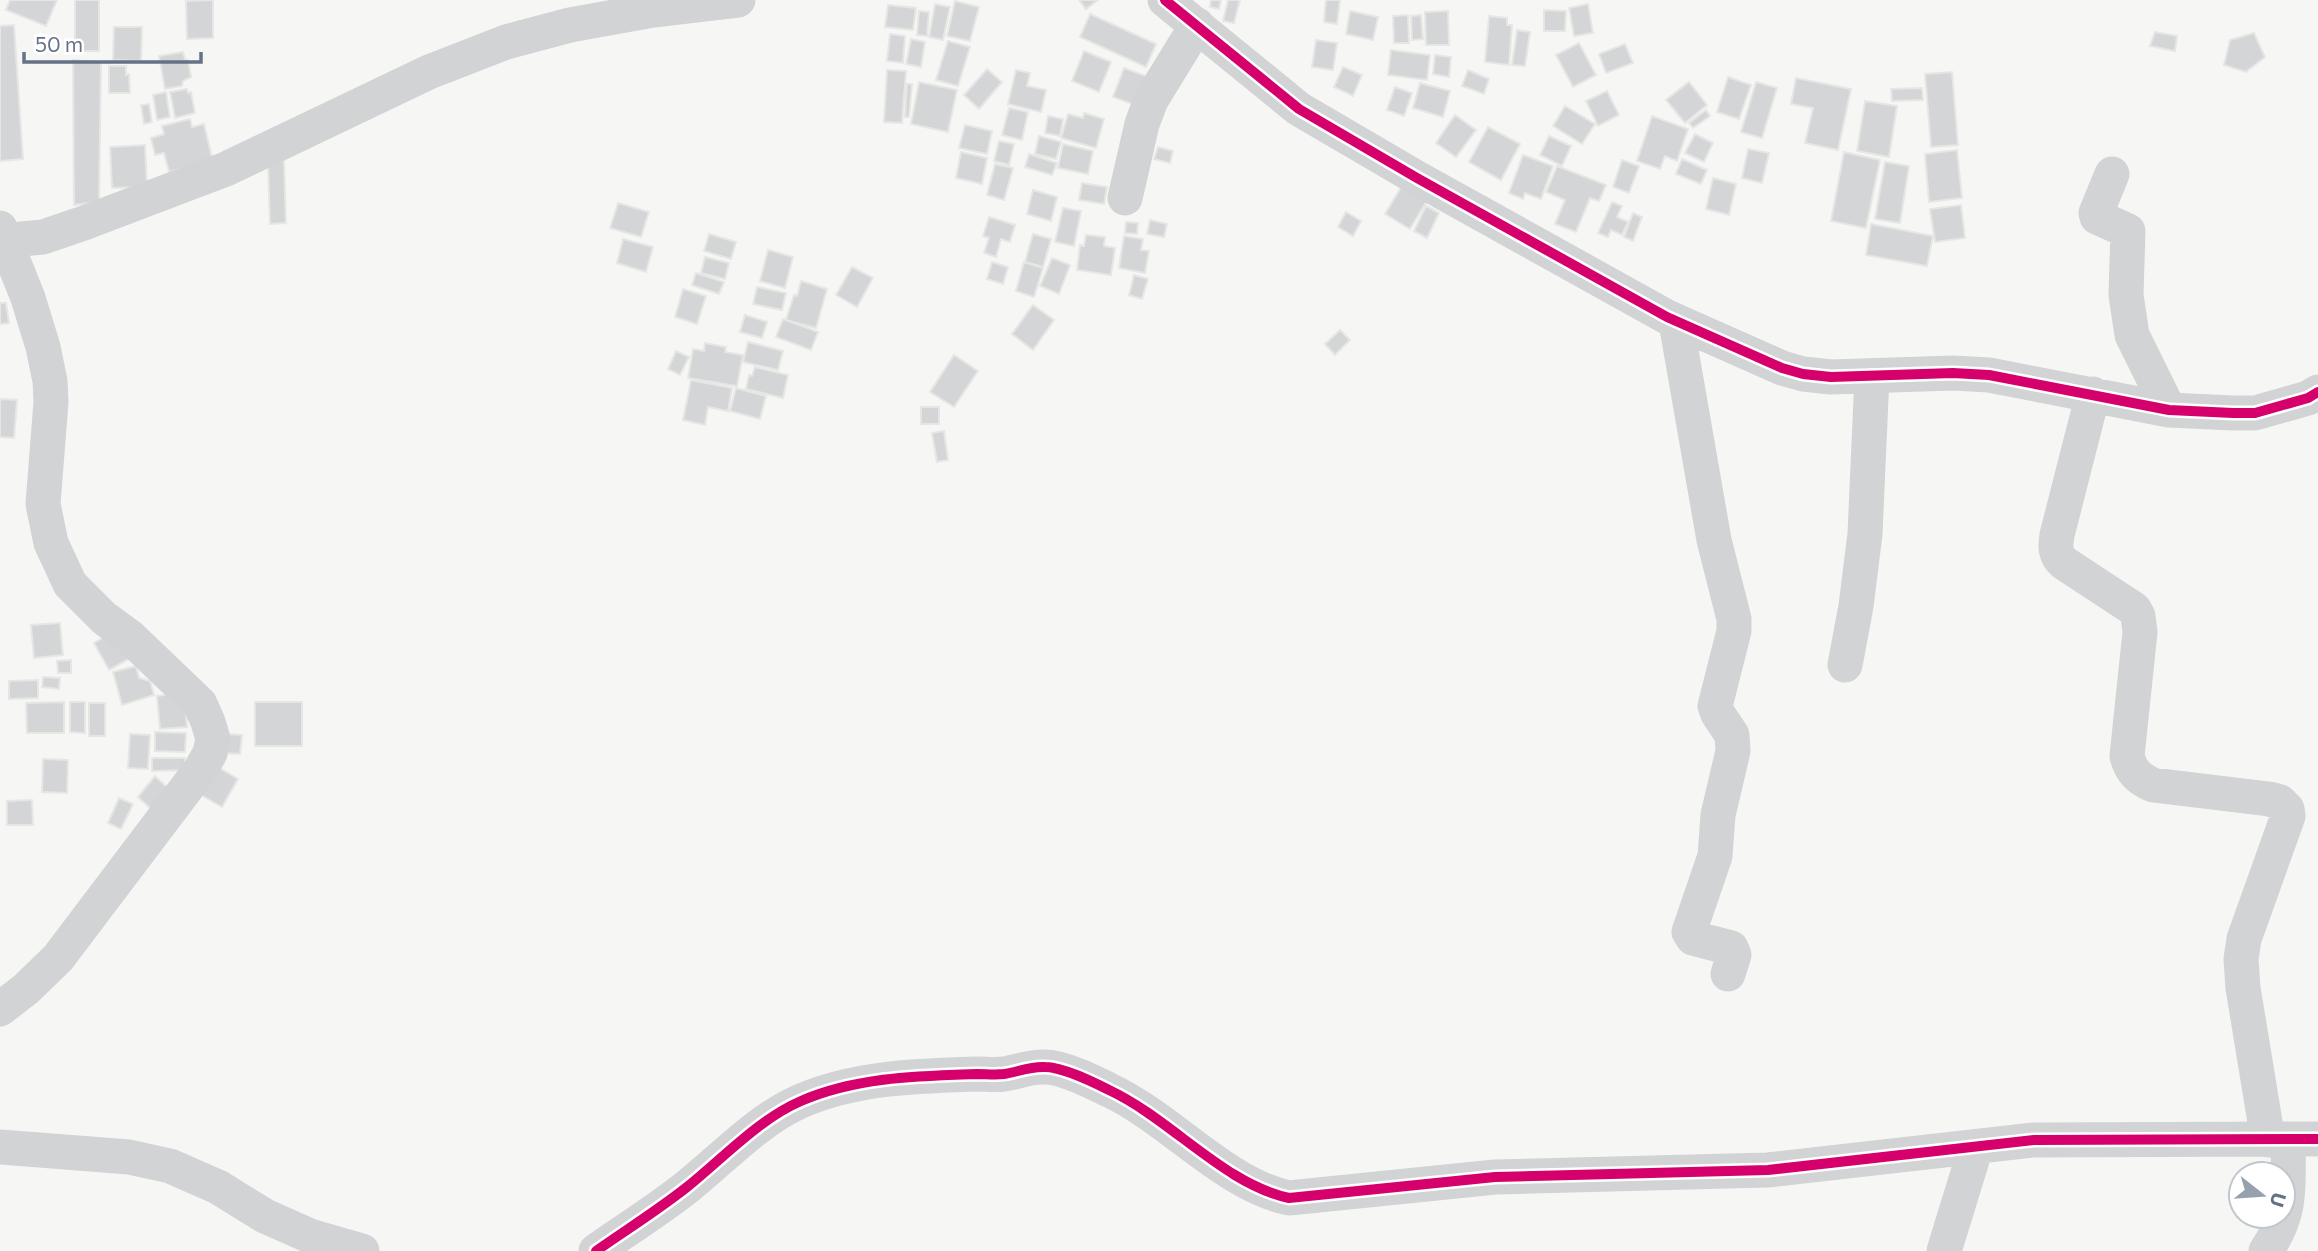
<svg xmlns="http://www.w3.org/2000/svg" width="2318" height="1251" font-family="Commissioner,sans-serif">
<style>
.building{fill:#d4d5d6;stroke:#e6e6e5;stroke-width:2}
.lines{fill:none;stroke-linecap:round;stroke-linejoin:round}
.minor{stroke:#d2d3d4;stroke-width:35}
.cycleway-casing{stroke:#fff;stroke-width:15}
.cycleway{stroke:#d6006c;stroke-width:10}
</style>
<rect width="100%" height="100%" fill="#f6f7f5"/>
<path class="building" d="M10 0H57L46 26 6 10Z
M75 0H99V51H75Z
M213 0V38L187 39 186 1Z
M1079 0H1098L1086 9Z
M1211 0H1221L1219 9 1210 7Z
M1228 0H1240L1234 23 1223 21Z
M1326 0H1340L1337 24 1324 22Z
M955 1 979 7 970 41 947 36Z
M935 4 950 7 943 40 929 37Z
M1588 4 1593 33 1574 36 1569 8Z
M888 5 916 8 913 30 885 27Z
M1544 10 1566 11 1565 31H1544Z
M919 11 929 12 927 36 917 35Z
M1350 11 1378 17 1373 40 1346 34Z
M1448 11 1449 45H1426L1425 12Z
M1090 14 1156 44 1146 67 1080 37Z
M1408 15 1409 43H1394L1393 16Z
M1421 15 1423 39 1412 40 1411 16Z
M1489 16 1507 18V25H1512L1509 65 1485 62Z
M14 25 23 159 0 161V26Z
M114 27H142L141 61 113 60Z
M1517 30 1530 32 1525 66 1512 65Z
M2155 32 2177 36 2175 51 2150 46Z
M2254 33 2265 57 2246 72 2224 65 2230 40Z
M890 34 905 36 903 63 887 61Z
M911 39 925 42 921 67 906 64Z
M1316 40 1337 43 1333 70 1312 67Z
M948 41 970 47 958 86 936 80Z
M1579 43 1596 75 1573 87 1556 55Z
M1625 44 1633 63 1606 73 1599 54Z
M1391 50 1430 55 1427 80 1388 75Z
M1084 51 1111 62 1099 92 1072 81Z
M183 52 185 59 188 60 191 77 183 81 182 86 165 89 159 56Z
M1435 55 1451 57 1449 77 1433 74Z
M73 60 101 62 99 202 74 205Z
M109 66H126V75L129 74 130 93H109Z
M1343 67 1362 75 1353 96 1334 87Z
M1124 68 1146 76 1135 105 1113 97Z
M987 69 1002 82 979 109 964 95Z
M887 70 906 71 902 123 884 122Z
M1016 70 1030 73 1027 86 1046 90 1041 112 1008 104Z
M1468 70 1489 79 1484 94 1462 86Z
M1952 72 1958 145 1931 147 1925 74Z
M1728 77 1751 85 1739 119 1717 112Z
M1796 78 1851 89 1838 150 1805 143 1813 108 1791 104Z
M919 82 957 90 948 132 911 124Z
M1689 82 1707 105 1685 123 1666 100Z
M1756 82 1777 88 1762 138 1741 132Z
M1420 83 1450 91 1443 117 1413 108Z
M907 84H912L909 117H905Z
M1395 87 1412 93 1404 116 1387 110Z
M1922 88 1923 100 1892 101 1891 89Z
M187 89 188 93 191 92 195 113 175 118 170 92Z
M1607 91 1619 115 1598 126 1586 101Z
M166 92 170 117 157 120 153 95Z
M1865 101 1897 106 1889 157 1857 151Z
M149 104 152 122 144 124 141 105Z
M1565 106 1595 124 1582 144 1553 126Z
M1009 108 1028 112 1022 140 1002 135Z
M1706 110 1710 116 1693 128 1689 123Z
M1084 113 1104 119 1096 148 1061 138 1068 114 1083 118Z
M1455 115 1476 130 1456 157 1436 143Z
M1048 116 1063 119 1060 136 1045 133Z
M1652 116 1688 129 1677 161 1665 156 1660 169 1637 161Z
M190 119 192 127 204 124 215 170 186 167 169 172 164 153 155 155 151 138 164 134 162 126Z
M965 125 992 131 987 154 959 148Z
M1488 127 1520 144 1501 180 1469 162Z
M1695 134 1713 143 1704 162 1685 153Z
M1039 136 1061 142 1056 159 1035 154Z
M1549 136 1571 146 1562 166 1540 155Z
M999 141 1014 144 1009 165 994 161Z
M1063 144 1093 151 1088 174 1058 168Z
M145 145 147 187 112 188 110 147Z
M1158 147 1173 151 1170 163 1154 159Z
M1748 149 1769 153 1762 183 1742 178Z
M1957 150 1962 198 1929 202 1925 154Z
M961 152 987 158 982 184 956 178Z
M1844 152 1880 160 1866 228 1831 221Z
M1029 154 1057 163 1052 175 1025 167Z
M1523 155 1553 166 1541 199 1525 193 1523 199 1509 193Z
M1682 159 1707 170 1701 184 1676 174Z
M1622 160 1639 166 1629 193 1613 187Z
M268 161H284L286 223 270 224Z
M1885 162 1909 166 1900 223 1875 219Z
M995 164 1013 168 1004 200 987 195Z
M1557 166 1606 185 1599 201 1590 198 1576 232 1555 224 1565 200 1546 192Z
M1713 178 1736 184 1729 215 1706 209Z
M1082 183 1107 187 1104 204 1079 200Z
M1403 184 1428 199 1410 229 1385 214Z
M1033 190 1057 197 1051 221 1027 214Z
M1612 202 1622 206 1617 217 1628 222 1622 235 1611 230 1608 237 1598 233Z
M618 203 649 212 641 237 610 228Z
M1961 205 1965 238 1935 242 1930 209Z
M1426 206 1439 213 1427 238 1414 231Z
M1063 208 1081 211 1074 246 1055 242Z
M1346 212 1361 221 1353 236 1338 227Z
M1633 213 1642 217 1633 241 1624 237Z
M989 217 1015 225 1010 242 1001 239 996 257 984 253 989 238 983 236Z
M1150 220 1167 224 1164 237 1147 234Z
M1126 222 1138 223 1137 234 1125 233Z
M1871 224 1933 236 1927 266 1866 255Z
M709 234 736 242 731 259 704 251Z
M1033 234 1051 239 1043 267 1025 262Z
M1086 235 1105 237 1104 246 1115 248 1111 275 1077 270 1080 245 1084 246Z
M1124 236 1143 239 1141 250 1149 251 1145 273 1119 268Z
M623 239 653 247 646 272 617 263Z
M768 250 793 257 785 288 760 281Z
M705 257 729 263 725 279 701 273Z
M1052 258 1070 265 1059 294 1040 286Z
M992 262 1008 267 1003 284 987 279Z
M1024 262 1043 268 1034 297 1016 291Z
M852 267 873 278 857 307 836 295Z
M696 273 724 282 719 294 692 285Z
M1134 275 1148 279 1142 299 1129 295Z
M801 281 827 289 816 328 786 320 794 295 797 296Z
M757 287 786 293 782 310 753 304Z
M683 289 706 296 697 324 675 317Z
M0 303H6L9 323 0 324Z
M1033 305 1054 320 1033 350 1012 334Z
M745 315 767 322 762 338 740 332Z
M783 319 818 332 811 350 776 337Z
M1340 330 1350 340 1335 355 1325 344Z
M748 342 783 351 778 370 743 362Z
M705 343 726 347 725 352 743 355 737 386 688 378 693 349 704 351Z
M676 351 689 357 680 375 668 369Z
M954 355 978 371 954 407 930 392Z
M755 367 788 375 783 398 746 389 749 375 752 376Z
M691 380 732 388 728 411 708 407 705 425 683 420Z
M736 388 766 396 760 419 730 411Z
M0 399 17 400 14 438 0 437Z
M921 407H939V424H921Z
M944 431 948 460 937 462 932 433Z
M60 623 63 655 34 658 31 625Z
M114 631 129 659 109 670 94 643Z
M71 660V673H58L57 661Z
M136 666 139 678 150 681 154 695 122 705 113 672Z
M43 677 60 678 59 689 42 687Z
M38 680V698L9 699V681Z
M172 694 185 703 187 727 160 729 157 696Z
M64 702V733H27L26 703Z
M70 702H85V733L70 732Z
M255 702H302V746H255Z
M89 703H105V736H89Z
M155 732 186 733 185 752 155 751Z
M130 734 150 735 148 769 128 768Z
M225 734 242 735 240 754 224 753Z
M152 758H185V770L152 771Z
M43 759 68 760 67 793 42 792Z
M213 764 238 779 222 807 196 792Z
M155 776 169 789 151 809 138 797Z
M119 798 133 804 121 829 108 823Z
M32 800 33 825H7V801Z"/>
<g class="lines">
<path class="minor" d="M1165 0 1299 109 1417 178 1667 317 1782 368 1803 374 1831 377 1953 373 1989 375 2169 410 2233 413H2255L2308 398 2318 392
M2112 174 2096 213 2097 217 2128 231 2126 295 2132 335 2169 410
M1125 198 1142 124 1151 100 1197 25
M0 228 28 298 43 347 50 381 51 402 43 504 51 543 70 584 104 618 130 637 200 704 208 722 213 739 210 753 201 769 58 958 26 989 0 1009
M0 241 43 237 84 223 226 169 429 72 506 42 570 25 653 10 738 0
M1676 322 1714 540 1734 619V631L1715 706 1718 714 1732 735 1733 751 1718 815 1715 856 1689 932 1693 938 1731 948 1734 955 1728 974
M2093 394 2057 535C2055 547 2055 555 2064 563L2134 609 2138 616 2140 632 2127 756C2131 772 2139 779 2153 785L2269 799 2280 802 2287 809 2288 816 2244 939 2241 959 2243 988 2268 1140
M1845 665 1856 606 1865 534 1872 376
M0 1147 129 1157 170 1166 218 1187 265 1216 310 1236 362 1251
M596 1251C626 1230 658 1210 687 1187 722 1159 759 1119 801 1101 856 1077 918 1076 977 1074 986 1074 995 1075 1004 1074 1018 1072 1030 1066 1045 1067 1063 1067 1093 1082 1109 1090 1171 1119 1224 1184 1289 1198L1495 1177 1768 1170 2034 1140 2318 1139
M1944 1251 1976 1147
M2266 1251C2293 1212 2288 1185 2288 1140"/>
<g class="cycleway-casing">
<path id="cycleway" d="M1165 0 1299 109 1417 178 1667 317 1782 368 1803 374 1831 377 1953 373 1989 375 2169 410 2233 413H2255L2308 398 2318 392
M596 1251C626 1230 658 1210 687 1187 722 1159 759 1119 801 1101 856 1077 918 1076 977 1074 986 1074 995 1075 1004 1074 1018 1072 1030 1066 1045 1067 1063 1067 1093 1082 1109 1090 1171 1119 1224 1184 1289 1198L1495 1177 1768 1170 2034 1140 2318 1139"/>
</g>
<use href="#cycleway" class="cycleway"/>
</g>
<g transform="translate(2262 1195) rotate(107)"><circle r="33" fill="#ffffff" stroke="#c1c7cf" stroke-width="2"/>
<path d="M0-5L12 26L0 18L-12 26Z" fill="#97a1ae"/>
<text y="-10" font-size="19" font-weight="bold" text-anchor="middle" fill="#647288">U</text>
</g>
<path d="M24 52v10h177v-10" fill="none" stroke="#647288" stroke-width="3.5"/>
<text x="35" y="52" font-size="21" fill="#647288" stroke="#ffffff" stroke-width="5" paint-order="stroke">50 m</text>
</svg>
